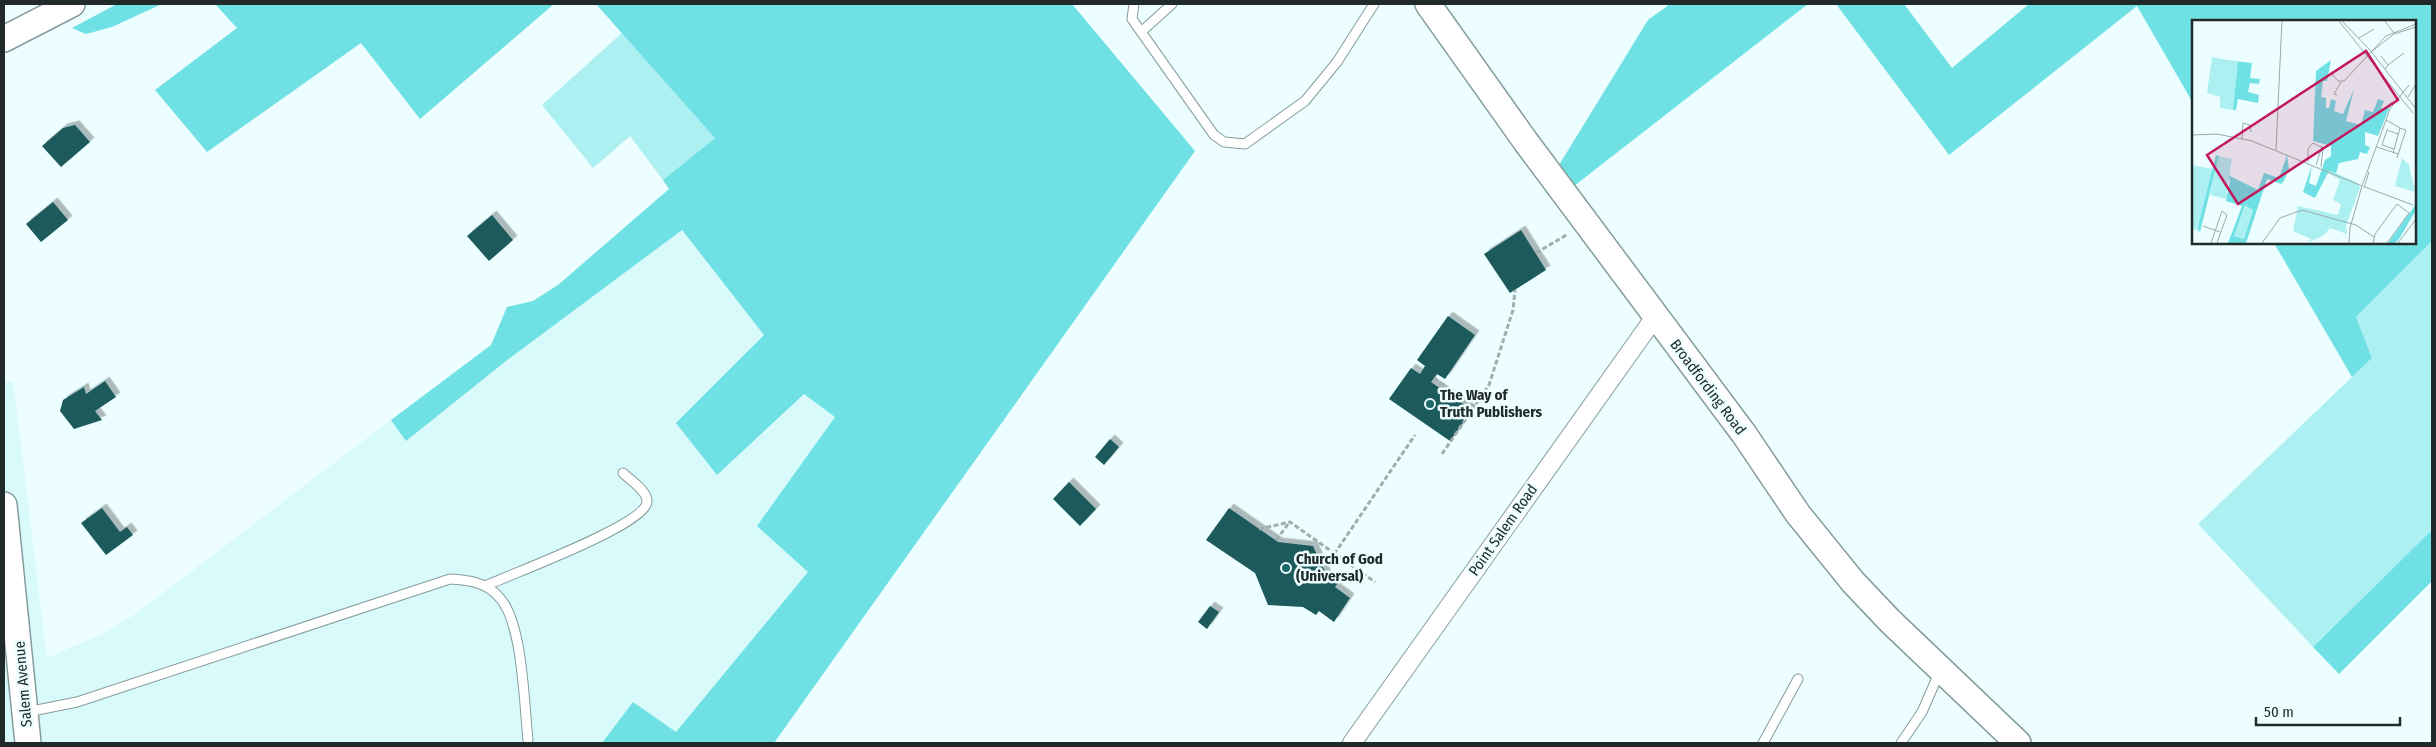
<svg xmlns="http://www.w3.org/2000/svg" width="2436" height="747" font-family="'Fira Sans Condensed',sans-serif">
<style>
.built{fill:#d8fafb}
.green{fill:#adf0f2}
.forest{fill:#6fe0e4}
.building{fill:#1b5a5c;filter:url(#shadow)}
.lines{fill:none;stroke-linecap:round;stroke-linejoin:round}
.lane-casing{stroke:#869c9c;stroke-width:11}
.street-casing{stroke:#869c9c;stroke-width:20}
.secondary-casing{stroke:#869c9c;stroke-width:28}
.path{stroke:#9faeae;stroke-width:3;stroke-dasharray:5 2.5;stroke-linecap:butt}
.lane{stroke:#fff;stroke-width:9}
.street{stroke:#fff;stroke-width:18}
.secondary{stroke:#fff;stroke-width:25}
.poi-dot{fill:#1a686a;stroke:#ecfeff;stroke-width:2}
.labels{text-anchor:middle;stroke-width:5;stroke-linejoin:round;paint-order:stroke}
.street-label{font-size:15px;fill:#212a2a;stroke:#ecfeff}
.poi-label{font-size:15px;font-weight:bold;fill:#212a2a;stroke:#ecfeff;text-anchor:start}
.inset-road{fill:none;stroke:#9ba9aa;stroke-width:1}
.view{fill:#c2185b;fill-opacity:0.15;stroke:#c2185b;stroke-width:2.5}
.inset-edge{fill:none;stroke:#212a2a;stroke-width:2.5}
</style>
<defs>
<filter id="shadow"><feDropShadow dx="4.5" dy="-4.5" stdDeviation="0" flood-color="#0004"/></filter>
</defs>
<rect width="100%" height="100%" fill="#ecfeff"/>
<path class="built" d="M681 230 764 335 677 423 717 474 804 393 835 417 757 526 809 572 675 733 633 702 602 743H4V382H13L47 658 102 634 134 615 391 420 407 440 506 361Z"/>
<path class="green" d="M623 32 715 138 663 180 630 136 593 168 542 105Z
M2432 241V530L2313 647 2198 524 2372 358 2356 317Z"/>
<path class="forest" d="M117 4H162L112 27 86 34 72 28Z
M215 4H554L420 119 361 43 207 152 155 90 237 28Z
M596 4H1072L1195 151 774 743H602L633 702 676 732 808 572 757 526 835 417 804 394 717 475 676 423 764 335 682 230 506 361 406 441 391 420 491 345 507 307 533 301 558 285 669 189 663 180 715 138Z
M1670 4H1808L1574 186 1559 165 1648 20Z
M1836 4H1904L1952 68 2029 4H2432V241L2356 317 2372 358 2352 377 2274 243 2415 242V21H2194L2193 103 2137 6 1949 155Z
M2432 530V581L2339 674 2313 647Z"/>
<path class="building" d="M75 125 90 142 61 167 42 146 63 128Z
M53 202 68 220 41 242 26 224Z
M492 215 513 240 489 261 467 236Z
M1521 230 1546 270 1510 293 1484 254Z
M1448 316 1475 335 1445 379 1437 374 1431 382 1472 410 1450 441 1389 399 1411 368 1420 374 1425 366 1417 360Z
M105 381 116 397 95 411 102 420 74 429 60 411 63 400 84 387 86 394Z
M1110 439 1119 447 1104 465 1095 457Z
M1069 482 1096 509 1080 526 1053 499Z
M102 508 120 532 127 527 133 535 106 555 81 523Z
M1229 508 1278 542 1313 546 1327 576 1338 583 1335 587 1350 598 1334 622 1319 611 1316 615 1303 607 1268 605 1255 573 1206 540Z
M1210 606 1219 612 1207 629 1198 622Z"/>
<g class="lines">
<g class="lane-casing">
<path id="lane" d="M1134 4 1132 19 1214 135 1224 142 1245 144 1305 101 1337 62 1374 4
M1141 32 1172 4
M485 586C511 574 645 525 647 502 648 491 630 480 623 473
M27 712 77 702 450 579C468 580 486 582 499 597 523 622 524 704 528 740
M1763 743 1798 679
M1901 743 1922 712 1940 671"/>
</g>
<g class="street-casing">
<path id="street" d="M1352 743 1655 317"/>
</g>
<g class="secondary-casing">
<path id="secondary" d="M1428 4 1526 142 1744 434 1798 514 1853 582 1890 621 2018 743
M4 39 72 4
M4 505 28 743"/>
</g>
<path class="path" d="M1536 253 1568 234
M1434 378 1475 408
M1442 454 1489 385 1513 310 1515 290
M1259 529 1290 522 1375 582
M1276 540 1289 523
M1322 563 1335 553 1415 435"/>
<use href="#lane" class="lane"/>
<use href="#street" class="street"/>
<use href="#secondary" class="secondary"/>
</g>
<g class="poi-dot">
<circle cx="1430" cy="404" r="5"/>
<circle cx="1286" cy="568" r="5"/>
</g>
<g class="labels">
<g class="street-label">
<text transform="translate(1708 387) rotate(53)" y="5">Broadfording Road</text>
<text transform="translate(1503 530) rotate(-55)" y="5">Point Salem Road</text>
<text transform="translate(23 684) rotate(-95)" y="5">Salem Avenue</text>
</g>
<g class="poi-label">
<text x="1440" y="400">The Way of<tspan x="1440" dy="17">Truth Publishers</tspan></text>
<text x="1296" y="564">Church of God<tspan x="1296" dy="17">(Universal)</tspan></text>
</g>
</g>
<g transform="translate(2192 20)">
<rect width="224" height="224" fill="#ecfeff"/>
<path d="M20 37 47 42 41 90 28 88V77L15 73ZM27 136 40 139 34 179 18 175ZM210 138 217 145 223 172 203 166ZM0 145 21 149 8 212 0 208ZM137 150 166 163 168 168 154 205 155 214 138 208 132 215 116 223 119 219 101 211 106 186 146 195 149 184 141 180 148 160 136 153ZM53 185 61 190 52 219 42 216Z" fill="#adf0f2"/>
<path d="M32 40 60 43 58 58 68 59 67 64 58 63 56 72 67 75 66 83 46 79 44 90H41L46 42ZM139 40 135 61H131L129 77 134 78V88H137L139 79 144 81 142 91 151 94 162 69 154 101 169 105 173 90 181 92 186 79 192 81 189 88 193 89 200 81 186 116 173 112V125L178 127 175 134 168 132 166 139 147 143 144 153 137 151 123 178 111 172 120 145 117 163 124 166 133 140 139 136V126L121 121 124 51ZM24 135 27 136 8 212 6 207ZM95 135 97 149 92 161 89 164 75 159 54 223H36L50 186 34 181 38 160 36 155 66 170 72 153 87 158ZM53 185 61 190 52 219 42 216ZM224 184V190L207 219 203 223H196Z" fill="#6fe0e4" fill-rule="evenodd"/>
<path class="inset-road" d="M146 0 221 93M149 0 178 30 224 89M192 0 202 13M167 18 182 9M179 32 202 14 224 7M189 36 196 45 193 49M196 45 212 33M140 54 146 61H152L194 16 224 4M145 75 142 74 149 62M216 77 224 64M194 100 208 108M0 115 25 114 60 121 170 166M50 119 51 103 58 105 59 112M185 127 206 134M202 129 190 125 195 110 206 114M84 130 90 0M201 133 208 108 214 110 205 138M116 142V129L121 123 131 128 129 147M124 145 130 126M173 167 221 185M172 168 177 152M11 206 28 212M19 223 30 191 35 195 25 223M70 223 88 198 110 190 164 205 182 217M157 223 158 208 170 166 198 89 217 65M181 223 183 214 205 184 217 193 195 223M206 223 224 199"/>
<path class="view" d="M174 31 206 80 46 184 15 135Z"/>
<rect width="224" height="224" class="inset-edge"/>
</g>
<rect width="2436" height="747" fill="none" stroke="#212a2a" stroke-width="10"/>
<path d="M2256 717v8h144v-8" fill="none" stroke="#212a2a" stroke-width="2.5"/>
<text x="2264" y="717" font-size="15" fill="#212a2a" stroke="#ecfeff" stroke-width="4" paint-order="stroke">50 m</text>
</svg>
